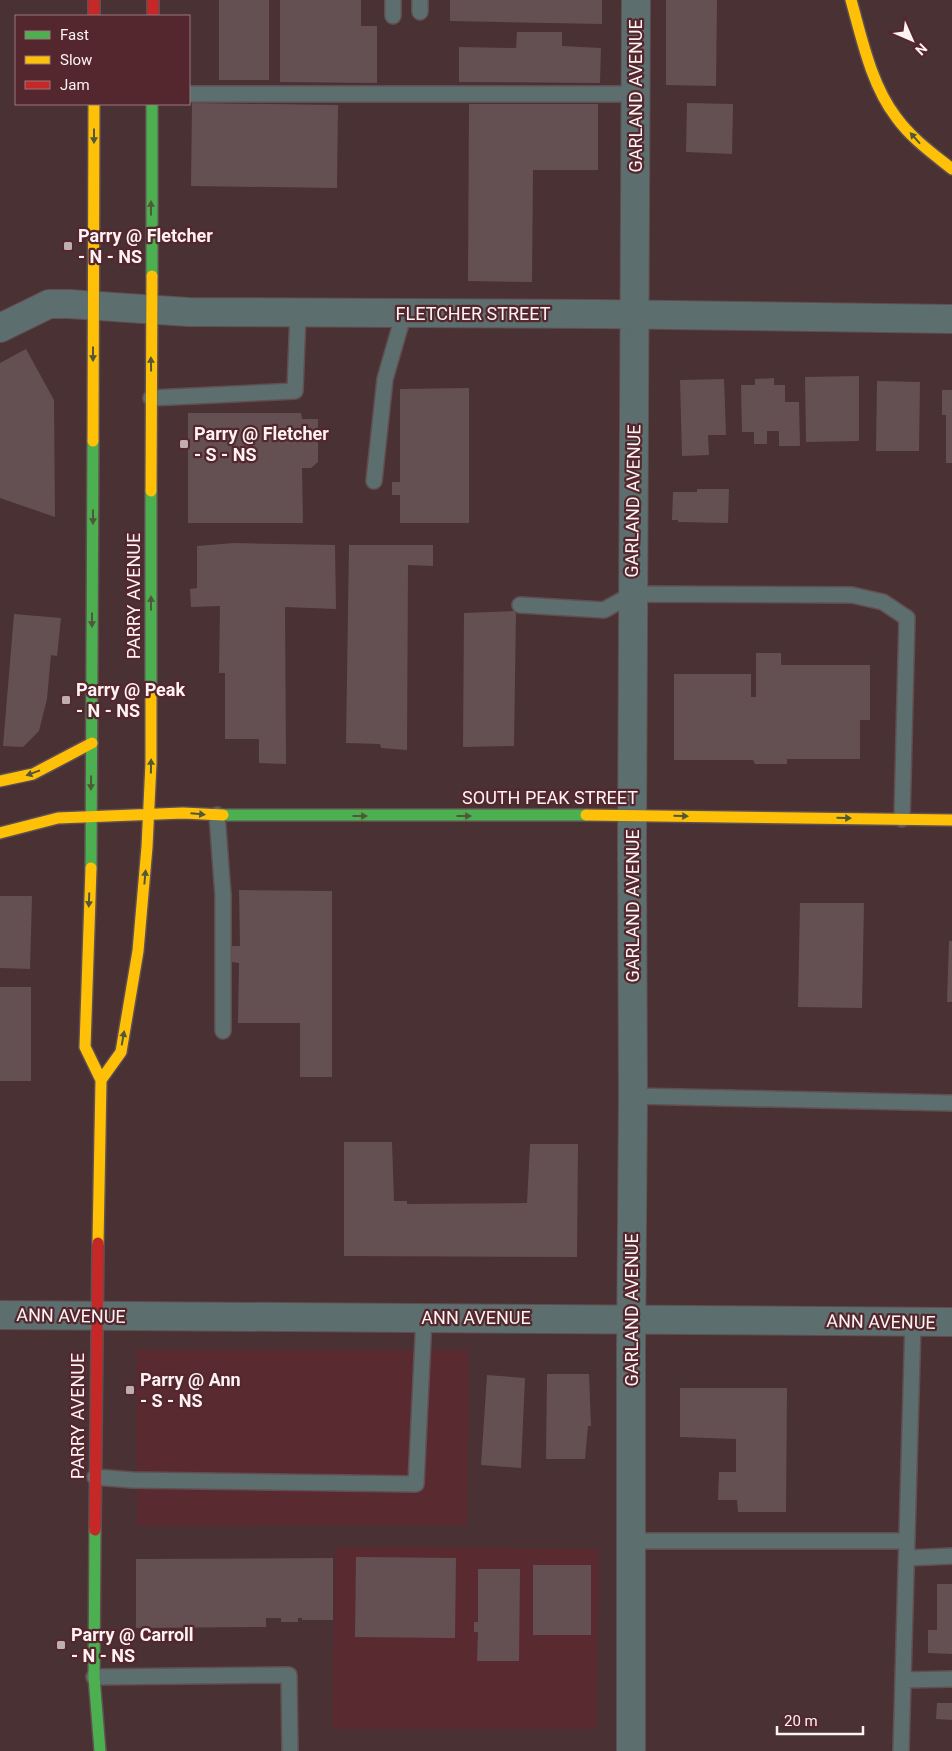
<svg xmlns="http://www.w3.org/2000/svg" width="952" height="1751" font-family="Roboto,sans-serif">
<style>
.built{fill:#5a2a31}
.building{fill:#645052}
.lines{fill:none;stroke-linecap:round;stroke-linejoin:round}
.lane-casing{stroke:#614e50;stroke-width:18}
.street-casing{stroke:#614e50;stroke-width:30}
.fast-casing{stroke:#614e50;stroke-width:14}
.slow-casing{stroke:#614e50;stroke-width:14}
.jam-casing{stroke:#614e50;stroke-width:14}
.lane{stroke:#5d6e6e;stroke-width:15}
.street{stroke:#5d6e6e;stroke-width:28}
.fast{stroke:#4caf50;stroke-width:11}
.slow{stroke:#ffc107;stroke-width:11}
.jam{stroke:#c62828;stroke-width:11}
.oneway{fill:#515739}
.poi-dot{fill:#bfaeb0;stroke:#53272d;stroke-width:2}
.labels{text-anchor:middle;stroke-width:4.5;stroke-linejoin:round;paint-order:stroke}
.street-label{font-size:18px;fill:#fef2f3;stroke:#53272d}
.poi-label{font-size:18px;font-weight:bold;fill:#fef2f3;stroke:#53272d;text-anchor:start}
</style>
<rect width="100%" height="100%" fill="#493134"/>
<path class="built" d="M136 1350H469L467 1525 137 1526Z
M400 1547 599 1549 596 1729H332L335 1548Z"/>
<path class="building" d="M219 0H269V80H219Z
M280 0H361V26H377V83L280 82Z
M450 0H602V24L450 21Z
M666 0H717L716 86 666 85Z
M517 32H562V46L601 48 600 83 459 82V47L516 48Z
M192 103 338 105 337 188 191 186Z
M687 103 733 104 732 154 686 152Z
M469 104H598V170H533L532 282 468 281Z
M26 349 54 400 55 517 0 498V363Z
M859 376V441L806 442 805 377Z
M774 378V385H785V402H799L800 446H779V431H767V444H754V432H742L741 385H755V379Z
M724 379 726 435H708L709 455 682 456 680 380Z
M877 381 920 382 919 451H876Z
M469 388V523H400V495H392V482H400V389Z
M942 390H952V463H946V415H942Z
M188 413H301L302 419H318V462L311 468H302L303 523H188Z
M697 489H729L728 523 678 522V520H672L673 492H697Z
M234 543 335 545 336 609 285 607 286 764 259 763V739H225V673H219L220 606 191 607 190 589 197 588V546Z
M349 545H433V566L408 565 407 750 381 748 380 744 346 743Z
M516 611 514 746 463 747 464 613Z
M14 614 61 618 57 656 51 655 47 699 39 731 23 747 3 746Z
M756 653H781V665H870V720H860V759H787V764H755L753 760H674V674H751V697H756Z
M239 890 332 891V1077H300V1023H238L239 963 232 962 231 946H240Z
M0 896H32L30 969 0 968Z
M800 903H864L862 1008 798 1007Z
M949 941H952V1002H947Z
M0 987H31V1081H0Z
M344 1142H392L394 1201H407V1204L527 1203 530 1144H578L577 1257 344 1256Z
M547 1374H589L591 1426H588L585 1459H546Z
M487 1375 525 1378 521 1468 481 1465Z
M680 1388H787L786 1512H738L737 1500H718L719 1472H736V1439L680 1437Z
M356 1557 456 1558 455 1638 355 1637Z
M333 1558V1620H302V1618H298V1622H281V1618H266V1627L136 1628V1559Z
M533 1565H591V1635H533Z
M478 1569H520L519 1661H477L478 1632H474V1622H478Z
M937 1584H952V1654L928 1653V1630H937Z
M937 1703H952V1720L936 1719Z"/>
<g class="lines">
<g class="lane-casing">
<path id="lane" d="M420 0V12
M393 16V0
M189 94H636
M151 398 295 391 298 313
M374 481 385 379 404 313
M520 605 604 610 633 594 852 595 883 602 907 618 902 819
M217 815 223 895V1031
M633 1096 952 1103
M95 1477 132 1480 416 1484 424 1318
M631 1541H907
M907 1558 952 1556
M94 1677 289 1675 290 1751
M903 1680 952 1679
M901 1751 913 1322"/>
</g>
<g class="street-casing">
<path id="street" d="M0 328 49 304H69L188 312 596 314 952 319
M0 1315 952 1322
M631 1751V1354L633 1096 632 846 636 0"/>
</g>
<g class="fast-casing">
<path id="fast" d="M152 276V104
M151 689V491
M223 815H586
M91 868 93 441
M95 1530 94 1677 100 1751"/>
</g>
<g class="slow-casing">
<path id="slow" d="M851 0C862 39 871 84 896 117 911 138 932 153 952 169
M93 441 94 104
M151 491 152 276
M0 781 33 774 92 743
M586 815 952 820
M0 833 58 818 183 813 223 815
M91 868 85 1047 101 1080 98 1243
M101 1080 121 1052 138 951 147 847 151 763V689"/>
</g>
<g class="jam-casing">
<path id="jam" d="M94 0V16
M153 0V16
M95 1530 98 1243"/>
</g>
<use href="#lane" class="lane"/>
<use href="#street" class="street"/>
<use href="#fast" class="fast"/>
<use href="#slow" class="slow"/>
<use href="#jam" class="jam"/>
</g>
<defs><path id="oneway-solid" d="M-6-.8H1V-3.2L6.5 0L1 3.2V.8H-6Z" transform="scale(1.25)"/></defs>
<g class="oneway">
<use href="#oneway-solid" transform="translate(94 136) rotate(90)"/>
<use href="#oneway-solid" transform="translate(915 138) rotate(-132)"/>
<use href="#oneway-solid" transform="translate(151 208) rotate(-90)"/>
<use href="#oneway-solid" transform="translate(93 354) rotate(90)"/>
<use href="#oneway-solid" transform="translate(151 364) rotate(-91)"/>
<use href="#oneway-solid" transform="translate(93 517) rotate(90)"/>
<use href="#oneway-solid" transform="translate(151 603) rotate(-90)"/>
<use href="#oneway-solid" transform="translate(92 620) rotate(90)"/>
<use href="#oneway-solid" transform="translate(151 766) rotate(-89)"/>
<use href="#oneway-solid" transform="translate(33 773) rotate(160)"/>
<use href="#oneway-solid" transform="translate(91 783) rotate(91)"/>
<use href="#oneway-solid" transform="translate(198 814) rotate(5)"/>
<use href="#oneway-solid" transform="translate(360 816)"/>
<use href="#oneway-solid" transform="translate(464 816)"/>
<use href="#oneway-solid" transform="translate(681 816) rotate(1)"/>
<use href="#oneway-solid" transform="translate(844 818) rotate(1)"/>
<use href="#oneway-solid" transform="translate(145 877) rotate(-85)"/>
<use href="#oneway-solid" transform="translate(89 900) rotate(92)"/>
<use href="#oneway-solid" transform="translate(123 1038) rotate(-80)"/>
</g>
<g class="poi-dot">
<rect x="63" y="241" width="10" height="10" rx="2.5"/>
<rect x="179" y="439" width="10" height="10" rx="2.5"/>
<rect x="61" y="695" width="10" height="10" rx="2.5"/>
<rect x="125" y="1385" width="10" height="10" rx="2.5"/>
<rect x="56" y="1640" width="10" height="10" rx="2.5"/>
</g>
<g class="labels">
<g class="street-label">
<text transform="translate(636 96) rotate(-90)" y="6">GARLAND AVENUE</text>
<text x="473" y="320">FLETCHER STREET</text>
<text transform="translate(633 501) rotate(-89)" y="6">GARLAND AVENUE</text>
<text transform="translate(134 596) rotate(-90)" y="6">PARRY AVENUE</text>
<text x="550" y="804">SOUTH PEAK STREET</text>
<text transform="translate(633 906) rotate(-90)" y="6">GARLAND AVENUE</text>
<text transform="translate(632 1310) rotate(-90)" y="6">GARLAND AVENUE</text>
<text transform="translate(71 1316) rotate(1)" y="6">ANN AVENUE</text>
<text x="476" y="1324">ANN AVENUE</text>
<text transform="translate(881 1322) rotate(1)" y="6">ANN AVENUE</text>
<text transform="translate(78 1416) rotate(-90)" y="6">PARRY AVENUE</text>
</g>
<g class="poi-label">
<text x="78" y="242">Parry @ Fletcher<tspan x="78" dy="21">- N - NS</tspan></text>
<text x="194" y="440">Parry @ Fletcher<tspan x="194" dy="21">- S - NS</tspan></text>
<text x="76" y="696">Parry @ Peak<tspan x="76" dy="21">- N - NS</tspan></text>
<text x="140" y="1386">Parry @ Ann<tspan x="140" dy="21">- S - NS</tspan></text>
<text x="71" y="1641">Parry @ Carroll<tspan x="71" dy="21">- N - NS</tspan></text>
</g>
</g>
<rect x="15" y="15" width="175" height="90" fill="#53272d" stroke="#97787c"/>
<rect x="25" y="31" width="25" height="8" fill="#4caf50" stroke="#97787c"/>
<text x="60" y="40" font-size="15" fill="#fef2f3">Fast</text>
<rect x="25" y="56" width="25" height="8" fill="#ffc107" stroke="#97787c"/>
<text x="60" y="65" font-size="15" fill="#fef2f3">Slow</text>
<rect x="25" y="81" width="25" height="8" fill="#c62828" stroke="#97787c"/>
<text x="60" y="90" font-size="15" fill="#fef2f3">Jam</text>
<g transform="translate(912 40) rotate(135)" stroke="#53272d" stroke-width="4" paint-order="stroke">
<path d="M0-4L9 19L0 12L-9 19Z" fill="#fef2f3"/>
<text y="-8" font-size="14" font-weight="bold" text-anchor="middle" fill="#fef2f3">N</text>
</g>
<path d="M777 1726v8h86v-8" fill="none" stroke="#fef2f3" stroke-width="2.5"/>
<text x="784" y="1726" font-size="15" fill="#fef2f3" stroke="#53272d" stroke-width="4" paint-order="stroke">20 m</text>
</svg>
